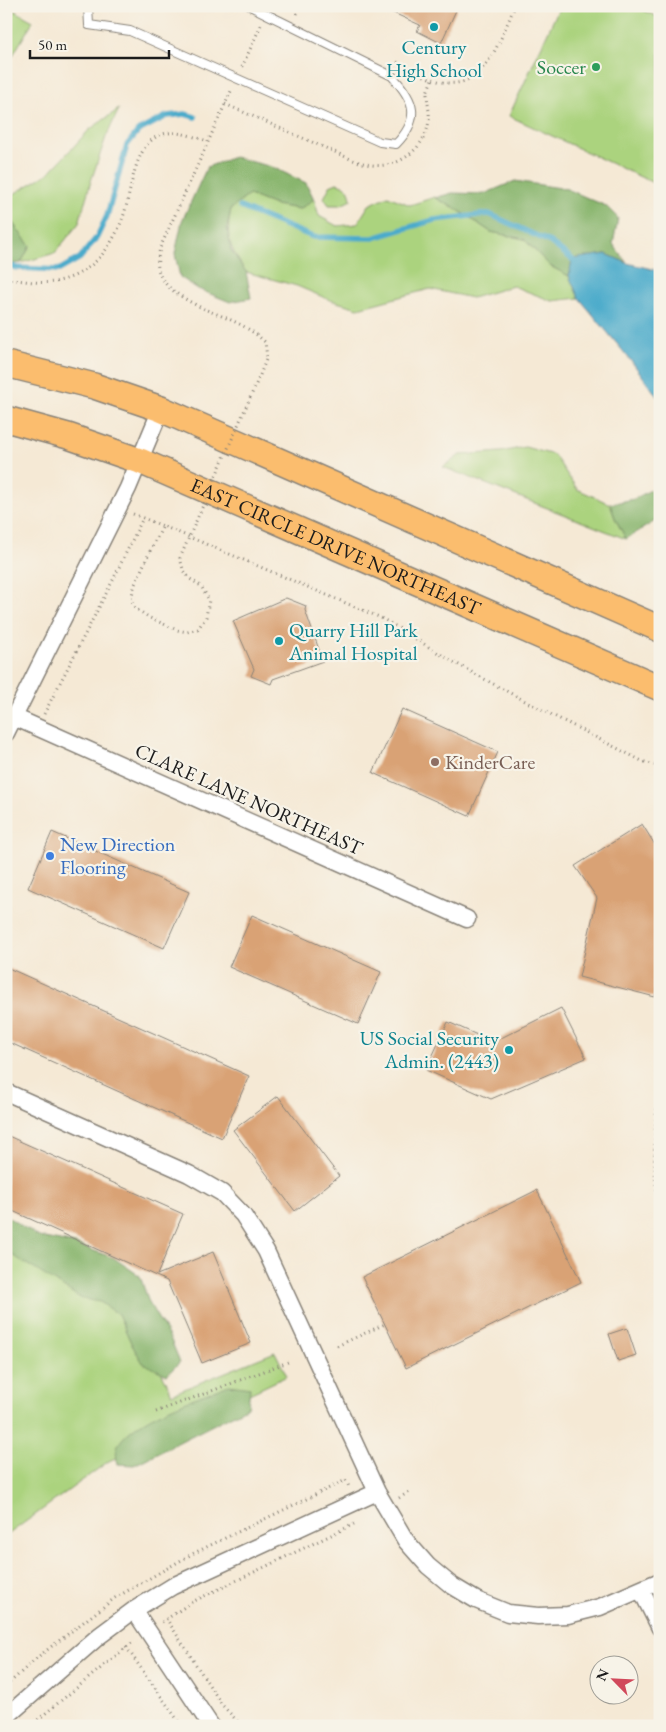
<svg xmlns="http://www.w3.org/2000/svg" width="666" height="1732" font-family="'EB Garamond',serif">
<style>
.green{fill:#abd37e;stroke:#64784d}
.forest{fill:#88b56d;stroke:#526844}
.water{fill:#4cabcb;stroke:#346474}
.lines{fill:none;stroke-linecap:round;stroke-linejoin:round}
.stream{stroke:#4cabcb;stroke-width:5.5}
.building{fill:#d9a275}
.lane-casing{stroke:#888278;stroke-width:10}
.street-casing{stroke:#888278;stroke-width:19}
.primary-casing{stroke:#888278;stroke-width:28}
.path{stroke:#888278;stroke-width:3;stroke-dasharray:1 4;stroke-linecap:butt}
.lane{stroke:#fff;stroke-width:8}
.street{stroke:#fff;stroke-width:16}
.primary{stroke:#fbbd6e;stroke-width:25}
.path-bridge{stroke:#888278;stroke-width:3;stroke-dasharray:1 4;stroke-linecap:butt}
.culture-dot{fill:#0f9aa8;stroke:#f7f3e8;stroke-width:2}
.leisure-dot{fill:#2e9e5b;stroke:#f7f3e8;stroke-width:2}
.education-dot{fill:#8d6e63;stroke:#f7f3e8;stroke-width:2}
.shop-dot{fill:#3f7fe0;stroke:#f7f3e8;stroke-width:2}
.labels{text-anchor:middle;stroke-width:4.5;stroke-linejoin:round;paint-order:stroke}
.culture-label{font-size:20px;fill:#0d838f;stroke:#f7f3e8}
.leisure-label{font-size:20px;fill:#27864d;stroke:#f7f3e8;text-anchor:end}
.street-label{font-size:20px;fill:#1c1c1c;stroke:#f7f3e8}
.education-label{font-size:20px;fill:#785e54;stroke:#f7f3e8;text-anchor:start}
.shop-label{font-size:20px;fill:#366cbe;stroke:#f7f3e8;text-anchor:start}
</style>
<rect width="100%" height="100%" fill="#f7f3e8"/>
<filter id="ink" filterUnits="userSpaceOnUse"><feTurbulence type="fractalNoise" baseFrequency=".02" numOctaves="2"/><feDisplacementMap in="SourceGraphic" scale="10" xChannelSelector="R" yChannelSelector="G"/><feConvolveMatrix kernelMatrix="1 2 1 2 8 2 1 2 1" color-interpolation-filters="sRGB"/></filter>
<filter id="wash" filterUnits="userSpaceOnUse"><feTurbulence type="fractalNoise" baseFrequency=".0096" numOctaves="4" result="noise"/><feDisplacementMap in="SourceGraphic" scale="20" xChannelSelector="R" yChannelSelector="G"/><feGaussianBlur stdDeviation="1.12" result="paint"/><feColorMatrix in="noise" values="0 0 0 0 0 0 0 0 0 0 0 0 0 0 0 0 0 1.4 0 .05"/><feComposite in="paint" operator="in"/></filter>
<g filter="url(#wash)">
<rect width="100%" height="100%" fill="#f5e9d5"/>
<path class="green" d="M6 6 33 21 6 67Z
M560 6H634L660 18V186L509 116Z
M119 109 106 137 91 181 79 223 55 253 21 263 30 246 6 214V194L12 195 49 173 89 130Z
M337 183C347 186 350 189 351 200L341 205H329L324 198 330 186Z
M249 195 275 205 300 209 314 199 319 216 337 226 357 224 369 205 388 196 410 205 435 197 455 208 491 232 524 239 550 266 569 276 579 298 552 301 513 286 472 298 430 289 358 308 330 300 297 286 246 272C230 248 225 239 231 209Z
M525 447 554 455 577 489 610 504 615 518 626 539 443 467 460 455 501 452Z
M6 1250 129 1305 172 1394 275 1352 287 1376 109 1461 6 1536Z"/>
<path class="forest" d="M234 157 272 167 306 183 314 199 300 209 275 205 249 195 231 209 227 228 231 250 246 272 251 298 230 302 198 289 180 277 175 254 182 221 207 167Z
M515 181 567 189 606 206 618 218 613 244 627 263 606 254 573 259 569 276 550 266 524 239 491 232 455 208 435 198 452 193 484 194Z
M6 214 30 246 21 263 6 265Z
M660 485V518L626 539 615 518 610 504 634 499Z
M6 1216 39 1237 75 1244 114 1258 140 1276 149 1303 171 1340 180 1362 167 1375 143 1363 132 1345 118 1314 100 1302 82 1299 6 1251Z
M229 1385 250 1388 248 1407 134 1465 117 1464C117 1458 115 1450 118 1445 134 1417 198 1397 229 1385Z"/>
<path class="water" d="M606 254 627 263 660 271V400L632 362 579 298 569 276 572 259Z"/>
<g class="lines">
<path class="stream" d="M240 207 313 237 373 238 434 220 489 214 550 242 572 259
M6 265 18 268 59 270 80 258 97 237 107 216 127 145 138 131 167 116 185 114 195 117"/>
</g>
<g id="blocks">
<path class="building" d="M378 6H458L441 43 417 31 420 25Z
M286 598 306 606 305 610 323 661 273 679 271 684 251 676 254 669 233 621Z
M402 709 498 752 469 816 373 773Z
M642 824 660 853V978L655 997 579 977 597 898 575 866Z
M52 832 189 892 164 948 28 888Z
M252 915 381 972 358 1024 229 967Z
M6 967 249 1076 222 1138 6 1041Z
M561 1008 586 1058 491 1099 426 1070 448 1022 493 1042Z
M278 1096 339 1176 295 1211 233 1130Z
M6 1135 183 1214 157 1275 213 1252 251 1343 202 1363 167 1281 6 1208Z
M537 1190 581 1282 406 1368 362 1277Z
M627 1328 636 1355 618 1361 609 1334Z"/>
</g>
</g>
<g filter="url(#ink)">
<use href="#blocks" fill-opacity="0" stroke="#888278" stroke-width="1"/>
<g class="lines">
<g class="lane-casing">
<path id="lane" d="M88 6 89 25 130 31 380 142 396 144C421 118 415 101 392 76L250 6"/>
</g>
<g class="street-casing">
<path id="street" d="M14 717 467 919
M6 733 128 488 161 409
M6 1092 189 1174 222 1193 243 1215 266 1251 377 1492 406 1541 428 1566 451 1585 476 1600 508 1613 538 1616 568 1615 600 1607 660 1581
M641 1590 660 1628
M134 1610 211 1726
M6 1717 99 1636 134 1610 173 1586 377 1492"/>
</g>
<g class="primary-casing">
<g id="primary">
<path d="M6 364 94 386 161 409 660 629"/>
<path id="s1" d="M6 419 68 436 140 461 660 688"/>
</g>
</g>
<path class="path" d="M297 14 300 6
M397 62C413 70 430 81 448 83 487 87 502 34 515 6
M242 67 261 25
M225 104 353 160C359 162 365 164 372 165 399 169 426 148 429 120 430 111 427 102 427 93 428 89 431 83 432 79
M6 279C21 280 45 285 59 281 92 273 110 250 122 220 132 195 132 143 163 134 177 130 194 137 208 141
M204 309C190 302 166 290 160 275 156 266 158 257 160 248L232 89
M133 514 163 526
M150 551 163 526 379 617C402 629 423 644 445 657 509 694 576 727 642 761L660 767
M44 714 113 580 143 518
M660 1074C655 1119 651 1167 660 1212
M337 1346 385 1324
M156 1412 288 1362
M399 1498 409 1492
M166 1618 222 1705 242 1726
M162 1622 192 1602 354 1524
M126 1647 182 1726
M6 1686 39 1656 115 1598 192 1554 346 1480 349 1487
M30 1726 134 1641"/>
<use href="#lane" class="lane"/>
<use href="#street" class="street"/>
<use href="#primary" class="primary"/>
<path class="path-bridge" d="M150 551 135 584 131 599 135 608 150 618 177 630 187 632 198 629 206 617 209 600 201 586 190 579 183 569 180 558 260 375 267 357 265 342C247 325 227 318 204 309"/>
</g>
</g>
<g class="culture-dot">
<circle cx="434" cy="27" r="5"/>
<circle cx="279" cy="641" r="5"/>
<circle cx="509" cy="1050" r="5"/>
</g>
<circle class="leisure-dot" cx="596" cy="67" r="5"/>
<circle class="education-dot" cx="435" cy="762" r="5"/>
<circle class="shop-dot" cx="50" cy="856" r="5"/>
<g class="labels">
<g class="culture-label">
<text x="434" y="54">Century<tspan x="434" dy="23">High School</tspan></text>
<text x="289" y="637" text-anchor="start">Quarry Hill Park<tspan x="289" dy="23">Animal Hospital</tspan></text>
<text x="499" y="1045" text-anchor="end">US Social Security<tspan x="499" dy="23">Admin. (2443)</tspan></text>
</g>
<g class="leisure-label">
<text x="586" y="74">Soccer</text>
</g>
<g class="street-label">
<text dy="7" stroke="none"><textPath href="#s1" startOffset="354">EAST CIRCLE DRIVE NORTHEAST</textPath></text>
<text transform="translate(249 799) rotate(24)" y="7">CLARE LANE NORTHEAST</text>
</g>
<g class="education-label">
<text x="445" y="769">KinderCare</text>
</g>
<g class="shop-label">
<text x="60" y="851">New Direction<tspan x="60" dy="23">Flooring</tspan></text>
</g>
</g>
<rect width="666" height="1732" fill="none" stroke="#f7f3e8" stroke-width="25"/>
<g transform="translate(614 1680) rotate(294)"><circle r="24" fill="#f7f3e8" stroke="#9f9d96"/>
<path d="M0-4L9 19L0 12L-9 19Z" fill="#d1495b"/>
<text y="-8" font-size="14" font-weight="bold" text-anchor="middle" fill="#1c1c1c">N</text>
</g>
<path d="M30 50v8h139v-8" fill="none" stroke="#1c1c1c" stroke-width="2.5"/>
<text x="38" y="50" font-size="15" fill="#1c1c1c" stroke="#f7f3e8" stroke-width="4" paint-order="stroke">50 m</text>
</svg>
